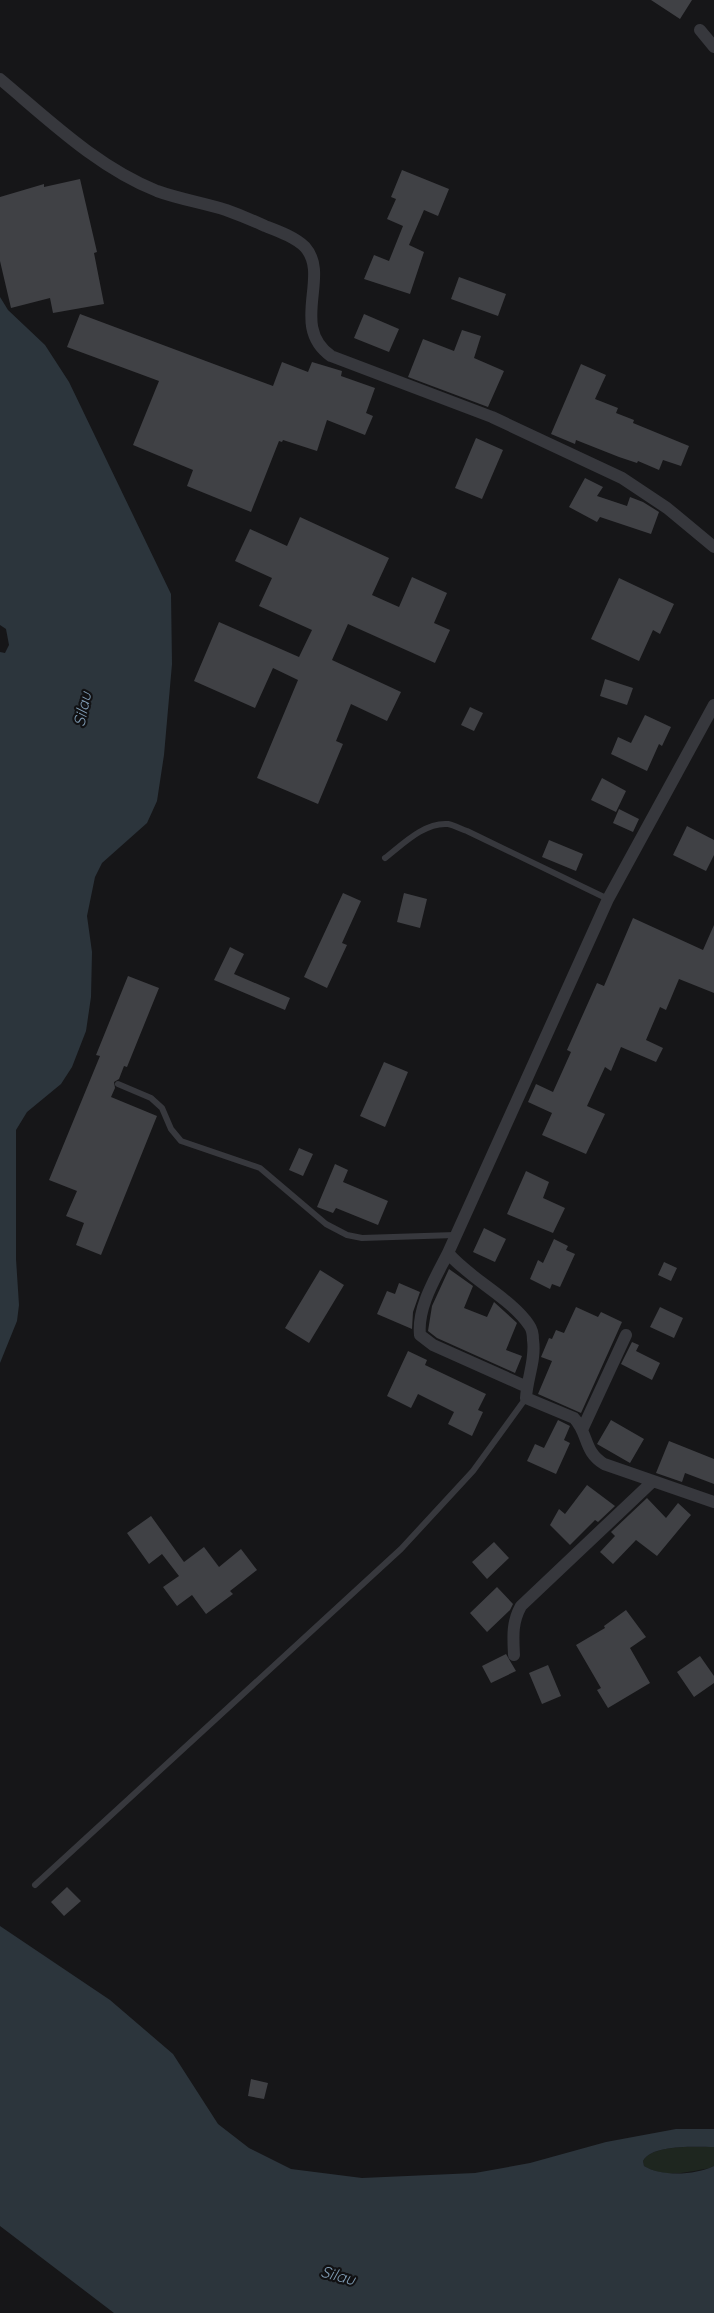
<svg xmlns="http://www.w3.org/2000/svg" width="714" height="2313" font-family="Quicksand,sans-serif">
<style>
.green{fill:#1e261f}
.water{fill:#2c353c}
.building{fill:#404145}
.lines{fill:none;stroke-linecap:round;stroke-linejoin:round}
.service{stroke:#37383d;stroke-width:6}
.minor{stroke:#37383d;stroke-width:12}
.labels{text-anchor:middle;stroke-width:4.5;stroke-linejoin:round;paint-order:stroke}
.water-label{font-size:16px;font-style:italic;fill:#7f9bb3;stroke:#111113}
</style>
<rect width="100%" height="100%" fill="#161618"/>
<path class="green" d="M714 2147V2166L710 2168C687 2172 665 2179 644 2166L643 2161C652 2144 696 2147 714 2147Z"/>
<path class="water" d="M0 297 8 310 45 345 69 382 171 594 172 664 164 755 157 801 147 823 102 863 95 877 87 916 92 952 91 997 86 1031 72 1067 61 1084 27 1112 16 1130V1259L19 1305 17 1321 0 1363V652L5 653 9 645 6 629 0 625Z
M0 1926 110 2000 173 2054 218 2124 249 2148 291 2169 362 2178 475 2173 530 2163 606 2142 676 2129H714V2147C696 2147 652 2144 643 2161L644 2166C662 2177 695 2175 714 2166V2313H114L0 2226Z"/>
<path class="building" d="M651 0H692L680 19Z
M402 170 449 189 438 216 424 210 409 245 424 252 410 294 364 279 374 255 389 261 403 226 387 219 396 199 391 197Z
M80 179 97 252 94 253 104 304 53 313 50 298 11 308 0 261V197L44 184V187Z
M459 277 506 294 498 316 451 299Z
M80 314 273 386 282 362 308 372 312 362 342 371 341 376 375 388 366 413 373 416 365 435 327 420 317 451 283 440 282 442 279 441 251 512 187 486 193 470 133 445 159 381 67 347Z
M364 314 399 329 389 352 354 338Z
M462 330 481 336 474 358 504 371 488 407 408 377 423 339 454 351Z
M581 364 606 375 595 399 618 408 616 413 634 420 633 423 689 446 681 466 663 460 659 470 638 461 637 463 619 457 576 440 575 444 551 434Z
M476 438 503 450 482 499 455 488Z
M585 478 603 487 597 496 627 506 630 497 643 502 659 512 651 534 600 517 597 522 569 507Z
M300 517 389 558 372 595 399 607 412 577 447 593 434 623 450 630 435 663 348 624 332 660 401 692 387 721 351 704 336 741 343 744 318 804 257 778 298 680 273 668 255 708 194 681 219 622 299 657 312 630 259 606 272 578 235 561 250 529 287 546Z
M619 578 674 604 660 634 653 630 639 661 591 639Z
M605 679 633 688 627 705 600 696Z
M470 707 483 713 474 731 461 725Z
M645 715 671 727 662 746 659 744 647 771 611 754 618 737 631 743Z
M602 778 626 791 616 812 591 800Z
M619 809 639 819 633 832 613 823Z
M687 826 714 840V855L706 871 673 855Z
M549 840 583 854 576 871 542 857Z
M343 893 361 901 342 943 347 945 327 988 304 977Z
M404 893 427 899 420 928 397 922Z
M633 918 703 950 714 925V993L679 979 666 1010 660 1007 646 1040 663 1048 656 1062 621 1047 611 1071 605 1067 587 1106 605 1114 586 1154 542 1135 552 1113 528 1102 536 1084 553 1092 571 1052 567 1050 597 983 604 986Z
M230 947 244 954 234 974 290 998 285 1010 214 980Z
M128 976 159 988 127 1067 124 1066 119 1079 114 1082 115 1088 111 1097 157 1116 101 1255 76 1245 84 1223 66 1216 77 1191 49 1180 100 1056 96 1055Z
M384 1062 408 1072 385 1127 360 1116Z
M299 1148 313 1154 303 1176 289 1170Z
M335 1164 348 1170 343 1182 388 1201 378 1225 336 1208 333 1213 317 1207Z
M526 1171 549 1182 543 1198 565 1208 553 1233 507 1214Z
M484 1228 506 1239 495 1262 473 1252Z
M554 1239 568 1246 566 1250 575 1254 560 1287 552 1284 550 1289 530 1279 538 1260 543 1263Z
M664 1262 677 1268 671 1281 658 1275Z
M449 1269 473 1286 464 1308 487 1317 494 1302 517 1323 506 1350 522 1356 515 1373 437 1338 428 1331 432 1306Z
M320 1270 344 1285 309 1343 285 1328Z
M399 1283 420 1292 413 1312 412 1329 377 1314 387 1291 395 1294Z
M576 1307 598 1317 601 1312 622 1322 581 1413 538 1394 552 1361 541 1357 549 1338 552 1339 556 1330 564 1333Z
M660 1307 683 1318 674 1338 650 1327Z
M632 1342 639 1345 636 1351 660 1363 652 1380 621 1364Z
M408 1351 427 1360 425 1365 486 1394 478 1410 483 1412 472 1436 448 1424 454 1412 418 1394 411 1408 387 1396Z
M558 1420 570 1426 564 1440 570 1443 556 1474 527 1461 535 1444 544 1448Z
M611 1420 644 1439 630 1463 597 1444Z
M669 1441 714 1459V1484L685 1473 682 1482 656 1473Z
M587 1485 615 1506 598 1522 595 1520 570 1545 550 1525 559 1509 565 1514Z
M647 1498 666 1518 678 1503 691 1515 657 1556 636 1540 613 1564 600 1552 615 1536 611 1532Z
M151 1516 184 1562 204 1547 219 1567 241 1549 257 1570 230 1591 233 1594 206 1614 192 1595 177 1606 163 1587 179 1576 162 1554 149 1564 127 1533Z
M494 1542 509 1558 487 1579 472 1562Z
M497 1587 513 1604 510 1610 487 1632 470 1613Z
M626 1610 646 1637 630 1648 650 1683 608 1708 597 1690 601 1688 576 1645 605 1628 604 1626Z
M506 1654 516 1671 491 1683 482 1666Z
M700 1656 714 1676V1683L694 1697 677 1672Z
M548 1665 561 1696 542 1704 529 1673Z
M67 1887 81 1901 64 1916 51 1902Z
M251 2079 268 2083 264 2099 248 2096Z"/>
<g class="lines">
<path class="service" d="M385 858C402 845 424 822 448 824 454 825 461 829 467 831L608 899
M118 1084 151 1098 162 1108 171 1129 181 1141 260 1168 326 1224 347 1235 362 1238 455 1235
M35 1885 401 1549 473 1471 526 1398"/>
<path class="minor" d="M700 30 714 47
M0 79C49 120 97 167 157 191 179 199 204 203 226 210 240 215 252 220 265 226 278 231 295 237 305 247 331 276 289 326 331 356L492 417 622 478 667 508 714 547
M714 705 608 899 448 1253C470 1279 512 1299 529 1325 532 1329 533 1335 533 1340 536 1360 527 1378 526 1398L574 1418C589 1434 583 1451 604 1464L714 1502
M448 1253C436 1277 417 1307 420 1335L433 1345 527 1387
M582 1430 626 1335
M514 1655C513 1636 512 1622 521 1606L652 1482"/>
</g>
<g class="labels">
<g class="water-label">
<text transform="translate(82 709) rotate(-78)" y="6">Silau</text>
<text transform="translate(338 2275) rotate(15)" y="6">Silau</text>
</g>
</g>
</svg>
